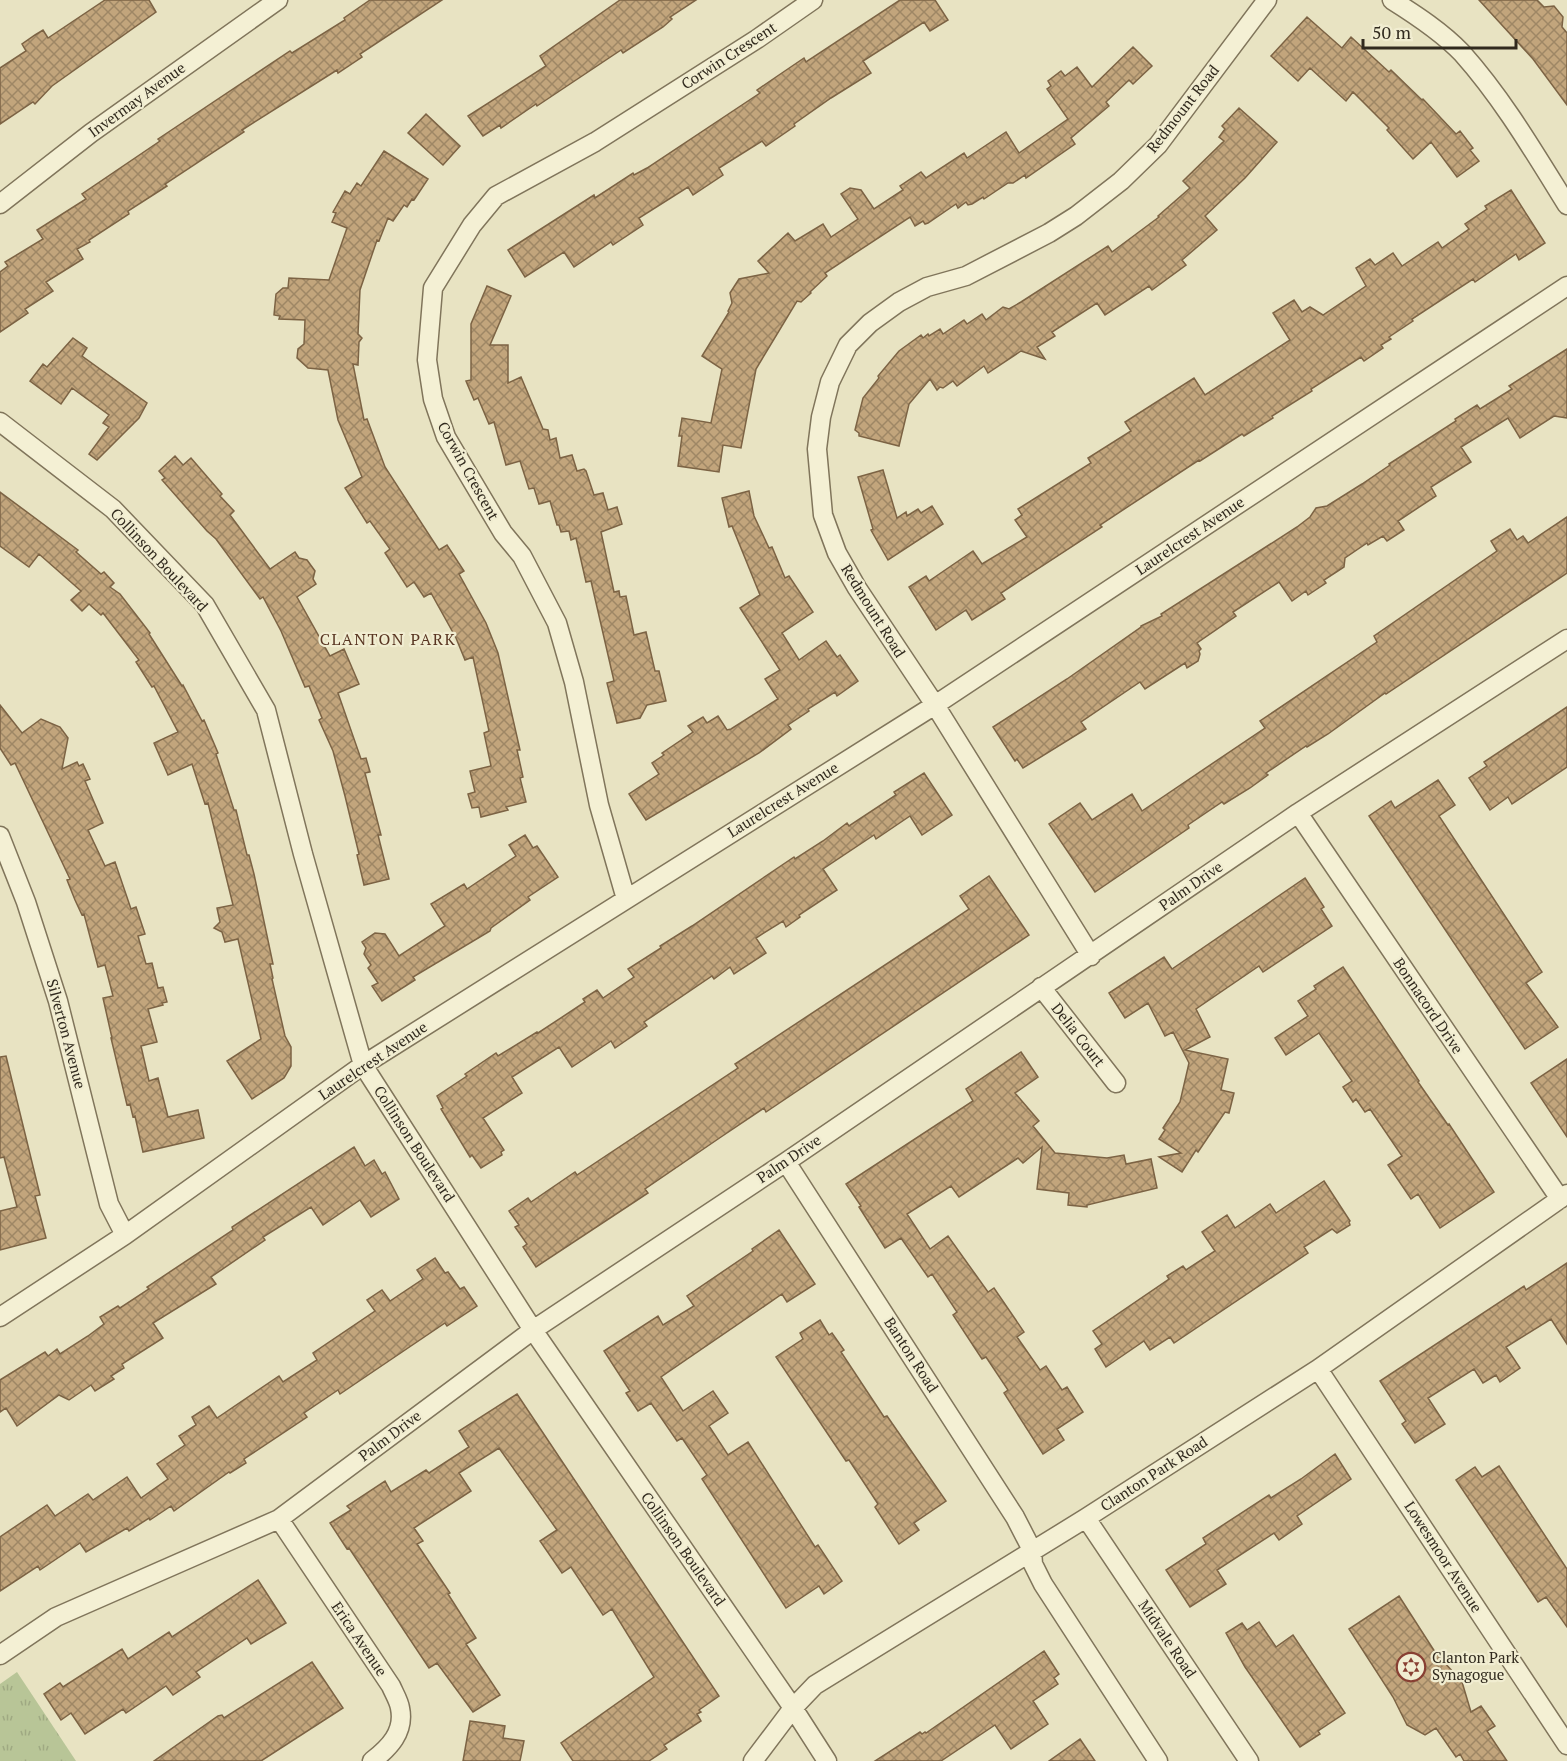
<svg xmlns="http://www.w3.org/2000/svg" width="1567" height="1761" font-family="'PT Serif',serif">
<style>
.grass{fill:url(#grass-tufts)}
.building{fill:url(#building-cross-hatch);stroke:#7c6344;stroke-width:1.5}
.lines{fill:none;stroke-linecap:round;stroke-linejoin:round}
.minor-casing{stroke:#80755b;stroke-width:21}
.minor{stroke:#f4f0d4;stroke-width:18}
.labels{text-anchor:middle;stroke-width:4.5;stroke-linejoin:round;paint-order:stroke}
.street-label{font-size:15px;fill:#312a1e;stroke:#f1edd1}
.poi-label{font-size:15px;fill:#312a1e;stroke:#f1edd1;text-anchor:start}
.neighbourhood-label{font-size:16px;letter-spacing:1.5px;fill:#593622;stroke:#f1edd1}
</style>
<defs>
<pattern id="grass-tufts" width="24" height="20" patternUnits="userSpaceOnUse" patternTransform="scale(1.5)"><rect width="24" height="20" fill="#b8c597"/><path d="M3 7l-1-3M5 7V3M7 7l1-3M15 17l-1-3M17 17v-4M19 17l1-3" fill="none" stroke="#9fa982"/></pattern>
<pattern id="building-cross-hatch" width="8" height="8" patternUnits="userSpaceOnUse" patternTransform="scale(1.5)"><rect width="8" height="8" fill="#c2a57c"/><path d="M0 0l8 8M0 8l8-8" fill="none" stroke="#9e8765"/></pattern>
</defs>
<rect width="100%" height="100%" fill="#e8e3c2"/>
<path class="grass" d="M17 1672 76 1761H0V1684Z"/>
<path class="building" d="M105 0H149L156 12 52 86 35 104 33 102 0 124V68L26 51 22 44 35 35 43 30 48 38Z
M370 0H442L360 54 362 57 338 73 337 70 242 130 244 132 165 184 167 186 128 211 129 214 89 240 90 242 77 249 83 259 46 282 53 291 25 309 28 313 0 332V272L8 266 5 262 43 239 37 230 86 199 82 194 160 141 158 139 290 51 292 53 345 20 344 18Z
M620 0H696L670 17 672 19 663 27 623 53 621 50 537 106 536 104 501 128 500 125 483 136 468 116 546 66 540 56Z
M900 0H935L948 20 930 31 924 22 863 61 871 73 831 98 794 124 795 126 766 146 762 141 719 168 723 175 693 195 688 187 639 218 643 225 613 245 611 242 574 267 564 252 525 277 508 250 594 195 595 198 633 173 634 175 647 168 760 93 757 90 776 77 804 58 806 62Z
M1479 0H1537L1544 7 1554 6 1563 17 1562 27 1567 33V105L1533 59Z
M1307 17 1342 48 1351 37 1389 72 1391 70 1422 100 1423 99 1456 134 1460 131 1473 148 1470 150 1479 161 1457 177 1431 142 1413 159 1387 130 1389 128 1353 92 1346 101 1310 68 1298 81 1271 56Z
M1133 47 1152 66 1133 84 1129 80 1106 102 1109 106 1071 138 1075 144 1026 178 1025 175 1013 183H1008L984 199 983 197 972 204 968 205 966 202 958 208 956 204 928 223 925 224 923 221 915 226 910 217 825 273 827 276 810 292 811 293 801 302 797 301 756 369 741 448 723 445 719 472 678 466 682 436H679L682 418 711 423 722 369 702 356 729 312 728 311 732 303 730 293 739 279 769 273 758 261 788 233 795 241 823 224 831 237 858 219 841 194 850 188 861 190 874 209 903 190 900 186 921 172 926 178 964 153 967 158 1006 132 1019 153 1068 119 1047 89 1051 86 1048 81 1061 71 1065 76 1077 67 1092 87Z
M1239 108 1277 142 1245 178 1205 216 1217 230 1182 260 1186 265 1152 290 1149 286 1105 315 1097 303 1052 332 1055 336 1037 347 1045 359 1021 351 988 373 984 366 957 386 953 381 943 388 940 387 937 390 930 379 909 404 899 446 859 436V433L855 430 863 398 879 378 878 376 899 351 921 335 923 338 928 334 929 336 940 329 943 334 964 320 967 324 982 314 986 320 1003 307 1009 309 1021 302 1108 246 1112 252 1159 217 1158 216 1190 188 1183 181 1224 141 1219 137 1225 129 1222 126Z
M426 114 460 146 443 165 408 133Z
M384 151 428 179 414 200 412 199 407 207 404 205 393 221 388 218 379 241 377 240 360 290 358 334 362 338 359 342 358 365 353 364 364 420 367 419 385 467 439 550 447 545 464 571 459 574 486 623 498 653 520 750H517L523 777 520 778 526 802 506 807 508 810 481 817 479 807 472 808 468 794 475 792 470 771 491 766 484 733 489 731 473 657 465 660 456 638 431 593 424 597 414 582 407 587 385 553 390 549 370 521 367 523 345 488 362 477 338 420 328 370 308 368 297 358 298 349 304 344 305 320 279 319 280 316 274 315 276 294 283 288H288L289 278 329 280 347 228 332 222 336 213 333 212 345 191 350 194 357 183 361 186Z
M1511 190 1545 243 1519 260 1516 254 1475 282 1473 279 1412 319 1413 321 1389 337 1391 339 1381 345 1383 348 1364 361 1361 357 1311 389 1312 391 1272 416 1273 418 1244 436 1242 434 1200 461 1199 460 1100 525 1102 527 1001 593 1005 599 972 620 966 610 936 630 909 587 926 576 929 581 973 551 982 564 1027 537 1015 520 1022 515 1018 509 1091 463 1088 458 1131 431 1125 422 1194 378 1205 395 1290 340 1273 313 1294 300 1302 312 1310 307 1323 315 1366 286 1356 268 1370 259 1375 265 1393 253 1402 266 1438 242 1442 248 1469 229 1465 224 1487 209 1485 206Z
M487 286 511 296 490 345H508V383L521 377 543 429 548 430 550 440 556 438 560 458 572 455 577 471 584 469 586 471 594 495 603 493 608 510 617 507 622 524 601 532 614 592 619 591 620 597 626 596 634 635 646 632 655 671H659L666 701 647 705 640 718 617 723 607 683 614 681 591 581 586 582 576 538 571 540 569 531 561 532 559 525H557L550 501 539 504 534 488 529 489 520 461 506 465 494 422 489 424 478 398 474 400 466 381 471 380V324Z
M73 338 87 348 82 356 147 403 139 418 97 460 89 454 109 427 103 423 109 415 72 388 61 404 30 381 43 364 47 367Z
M1567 349V418L1554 416 1520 438 1508 418 1461 447 1471 462 1431 487 1436 496 1398 521 1404 530 1387 541 1383 536 1368 545 1367 543 1345 558 1344 567 1324 580 1326 583 1308 595 1306 591 1292 601 1279 582 1233 612 1236 616 1197 643 1201 649 1199 651 1200 654 1198 661 1187 668 1185 663 1145 689 1140 682 1081 722 1086 729 1023 768 1017 759 1015 761 993 727 1067 679 1141 627V626L1162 616 1161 614 1297 527 1310 517 1316 508 1327 506 1362 484 1390 465 1389 464 1456 421 1455 419 1477 405 1480 409 1512 389 1509 386Z
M175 456 183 465 191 458 222 494 220 496 234 511 230 515 270 569 295 552 299 558 307 560 315 571 313 579 316 584 297 597 330 656 344 649 359 684 338 693 361 759 366 758 370 772 365 773 381 835H378L389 879 364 885 357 855 359 854 345 796 333 751 319 720 322 718 309 686 305 687 281 631 263 597 260 599 216 539 207 531 162 480 165 478 159 471Z
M883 470 897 518 906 512 907 516 918 509 921 513 932 506 943 524 888 560 871 530 873 529 858 477Z
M749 491 754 516 769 548 772 547 785 578 789 576 813 612 782 633 799 660 826 641 837 657 840 655 858 681 837 696 835 692 808 709 809 711 788 725 791 729 759 753 646 820 629 794 659 774 652 763 664 755 662 753 693 732 688 726 703 717 707 723 718 716 727 730 731 729 778 699 765 679 780 670 740 608 760 595 732 526 729 527 722 498Z
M0 492 78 550 76 552 101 574 104 572 114 583 110 587 120 594 150 633 149 634 182 686 183 685 202 721 204 720 218 753 216 754 234 810H236L247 855H249L254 874 273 964H270L273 978 272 979 285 1036 291 1047V1066L284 1078 252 1099 227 1061 261 1039 238 939 225 942 222 932 214 928 220 922 217 908 233 905 208 803 205 804 192 764 168 775 154 743 178 732 154 686 152 687 136 662 139 660 103 613 101 615 89 604 82 611 71 600 81 591 39 554 29 567 0 546Z
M1567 517V573L1386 694 1385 693 1328 734 1307 747 1306 746 1266 773 1268 775 1250 788 1224 804 1222 802 1188 825 1189 828 1095 892 1049 824 1080 803 1092 820 1132 794 1142 811 1265 728 1260 721 1377 642 1374 636 1497 551 1491 541 1510 529 1517 540 1523 536 1528 543Z
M0 705 22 733 41 719 60 727 68 738 62 769 77 762 79 766 83 764 90 779 85 781 103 823 88 830 105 866 115 862 131 909 136 907 145 934 138 936 146 964 152 963 158 988 163 987 167 1002 162 1003 163 1005 148 1009 157 1042 141 1046 149 1081 158 1078 168 1117 198 1110 204 1138 143 1152 135 1116 133 1117 130 1104 127 1105 111 1038H112L103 998 113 996 105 965 98 967 84 914 82 915 75 900 67 880 70 879 15 763 11 765 0 748Z
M1567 707V767L1512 804 1508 797 1490 810 1469 778 1487 766 1484 762Z
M924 773 952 815 922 835 910 816 876 839 874 835 823 869 837 890 799 915 800 917 786 927 783 921 756 938 766 953 734 974 730 967 714 979 712 976 644 1022 647 1026 615 1048 611 1041 572 1067 559 1047 512 1077 522 1093 483 1118 504 1150 501 1152 502 1155 481 1168 472 1155 470 1157 441 1109 443 1108 437 1096 467 1076 465 1074 496 1053 498 1056 537 1032 538 1033 585 1002 583 999 597 990 603 998 634 977 628 969 661 948 660 946 692 926 794 857 795 859 823 841 847 823 849 826 896 795 894 792Z
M1438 780 1455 805 1439 816 1542 972 1526 983 1558 1027 1525 1049 1369 816 1391 801 1395 808Z
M525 835 533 848 537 846 558 877 528 897 530 900 491 928 490 931 413 977 415 980 382 1001 372 986 378 983 368 968 371 965 364 954 366 948 362 942 375 933 385 934 399 956 445 926 431 904 464 884 467 889 516 856 509 845Z
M989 876 1029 935 766 1112 764 1108 721 1137 645 1189 648 1193 536 1267 523 1247 527 1244 515 1227 519 1225 509 1211 528 1198 531 1202 575 1172 577 1175 738 1068 735 1064 941 928 969 909 960 896Z
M1305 878 1324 907 1321 909 1332 926 1263 972 1259 966 1196 1009 1210 1037 1185 1050 1228 1059 1221 1090 1234 1093 1229 1113 1225 1112 1198 1152 1196 1150 1182 1172 1159 1157 1181 1153 1159 1139 1165 1130 1163 1128 1180 1102 1189 1063 1173 1032 1165 1036 1148 1003 1125 1018 1109 993 1164 957 1172 969Z
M1343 967 1419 1081 1418 1082 1448 1125 1449 1124 1494 1192 1440 1228 1418 1194 1411 1199 1388 1165 1402 1156 1370 1109 1365 1112 1356 1099 1353 1102 1343 1087 1352 1081 1319 1033 1286 1055 1275 1038 1308 1016 1298 1001 1316 989 1314 986Z
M1021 1052 1038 1077 1015 1093 1039 1121 1033 1126 1055 1153 1107 1158 1124 1155 1126 1164 1151 1159 1157 1188 1087 1205V1207L1068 1205 1069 1193 1037 1189 1042 1147 1023 1163 1018 1158 959 1197 951 1186 907 1214 930 1249 948 1236 988 1292 994 1288 1024 1332 1017 1337 1040 1370 1046 1366 1062 1390 1067 1387 1083 1412 1057 1429 1064 1440 1043 1454 1004 1393 1008 1390 986 1357 982 1359 953 1315 957 1312 932 1274 928 1277 901 1238 885 1248 859 1207 861 1206 846 1184 973 1101 966 1089Z
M6 1056 40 1195 35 1196 46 1238 0 1250V1211L17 1207 4 1157 0 1158V1057Z
M1567 1059V1137L1531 1083Z
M354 1147 365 1166 374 1160 382 1174 385 1172 399 1199 371 1217 360 1200 323 1225 311 1207 263 1237 265 1240 211 1277 216 1284 153 1323 163 1338 122 1364 124 1368 111 1376 114 1379 95 1391 91 1385 69 1400 59 1395 17 1426 6 1408 0 1412V1380L45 1352 48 1356 57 1349 60 1354 88 1336 104 1324 100 1317 118 1306 120 1308 149 1289 147 1287 233 1230 232 1227Z
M1324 1181 1350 1221 1349 1222 1350 1225 1337 1233 1332 1229 1304 1247 1308 1253 1174 1343 1170 1337 1150 1350 1144 1341 1106 1367 1095 1349 1102 1344 1093 1331 1169 1279 1167 1276 1183 1266 1186 1270 1215 1251 1202 1232 1227 1215 1235 1228 1270 1204 1276 1213Z
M779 1230 815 1284 787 1302 782 1294 661 1377 683 1411 713 1391 728 1413 709 1426 728 1455 748 1442 815 1547 818 1545 842 1581 824 1594 819 1586 786 1608 702 1479 707 1475 682 1438 677 1441 651 1403 638 1411 626 1393 630 1391 604 1351 658 1316 663 1325 694 1306 687 1296 753 1251 752 1249Z
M435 1258 445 1273 448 1272 460 1289 464 1287 477 1306 447 1326 445 1323 340 1394 338 1390 304 1413 307 1417 244 1459 246 1463 230 1473 229 1472 174 1511 171 1506 150 1520 149 1518 129 1531 127 1528 86 1552 80 1543 40 1570 38 1566 0 1591V1537L47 1505 55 1516 88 1494 93 1500 127 1477 141 1498 168 1479 157 1464 185 1445 179 1436 196 1425 192 1417 209 1406 217 1418 279 1376 283 1382 317 1360 313 1353 375 1311 367 1300 382 1290 390 1301 423 1279 417 1270Z
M1567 1263V1344L1551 1319 1506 1347 1520 1368 1500 1382 1496 1375 1483 1383 1474 1369 1428 1398 1445 1424 1415 1443 1402 1424 1406 1421 1380 1381 1524 1286 1526 1290Z
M820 1320 829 1335 832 1333 844 1350 841 1352 884 1417 887 1416 946 1501 914 1523 919 1530 899 1544 875 1507 878 1504 849 1460 846 1461 776 1357 803 1339 800 1333Z
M517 1394 719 1696 699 1710 701 1712 697 1714 701 1721 664 1745 667 1749 649 1761H573L561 1743 654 1677 612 1609 603 1615 571 1567 562 1573 540 1541 557 1530 499 1448 459 1473 471 1491 414 1528 423 1541 417 1544 450 1593 448 1594 476 1638 466 1644 500 1695 473 1712 437 1663 429 1668 349 1548 347 1549 330 1523 351 1510 347 1506 385 1481 391 1492 426 1470 429 1473 469 1447 459 1431Z
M1335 1454 1351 1479 1297 1516 1302 1524 1279 1540 1274 1533 1217 1570 1226 1584 1190 1607 1166 1570 1206 1544 1203 1538 1269 1495 1271 1498 1301 1479Z
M1499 1466 1567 1569V1627L1546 1597 1538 1602 1456 1480 1475 1467 1482 1477Z
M258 1580 286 1623 251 1644 247 1638 196 1672 200 1677 173 1695 166 1686 126 1713 123 1709 85 1734 71 1713 61 1720 44 1694 60 1683 63 1687 122 1649 128 1659 169 1632 172 1637Z
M1399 1596 1435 1652 1462 1682 1471 1712 1481 1706 1495 1726 1487 1731 1507 1761H1464L1460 1754 1456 1757 1436 1728 1425 1735 1407 1725 1393 1697 1349 1629Z
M1259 1622 1276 1647 1293 1635 1345 1713 1318 1731 1320 1734 1300 1747 1245 1667 1226 1633 1242 1623 1247 1630Z
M1044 1651 1059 1674 1054 1678 1058 1684 1033 1701 1048 1724 1011 1749 995 1725 941 1761H875L920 1732 922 1734 925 1732 926 1733Z
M312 1662 343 1708 261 1761H154L218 1716 222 1715 224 1718Z
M470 1721 505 1726 503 1738 524 1741 520 1761H463Z
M1080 1739 1095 1761H1049Z"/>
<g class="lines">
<g class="minor-casing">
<path id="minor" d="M1392 0C1416 15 1442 32 1462 53 1503 99 1534 152 1567 205
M0 204 91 133 278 0
M0 422 113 509 205 605 266 710 303 854 363 1065 533 1330 793 1708 827 1761
M1298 813 1560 1199
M0 836 26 902 58 1001 109 1204 125 1235
M626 899 599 805 574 682 557 623 522 556 503 533 446 437 433 399 427 360 433 288 472 225 496 196 595 142 757 39 813 0
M1091 956 935 705 857 588 837 553 823 515 817 449 821 417 830 382 848 345 870 323 899 302 927 287 966 276 1049 233 1076 216 1121 181 1158 145 1267 0
M1041 987 1116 1083
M786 1162 1015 1517 1032 1550 1033 1564 1043 1584 1158 1761
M0 1317 125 1235 363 1065 935 705 1567 286
M1318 1369 1567 1745
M1086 1518 1249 1761
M279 1519 391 1686C394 1693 399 1701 400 1708 405 1732 389 1748 372 1761
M0 1655 56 1617 279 1519 533 1330 786 1162 1298 813 1567 639
M753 1761 793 1708 815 1685 1086 1518 1318 1369 1567 1194"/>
</g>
<use href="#minor" class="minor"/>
</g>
<defs>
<g id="synagogue-ring" transform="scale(1.5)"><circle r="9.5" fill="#f1edd1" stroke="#883f32" stroke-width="1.5"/><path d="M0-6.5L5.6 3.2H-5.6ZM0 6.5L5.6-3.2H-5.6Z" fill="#883f32"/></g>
</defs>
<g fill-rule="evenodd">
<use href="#synagogue-ring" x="1411" y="1667"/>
</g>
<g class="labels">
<g class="street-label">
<text transform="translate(729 56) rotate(-33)" y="5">Corwin Crescent</text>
<text transform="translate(137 100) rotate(-36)" y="5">Invermay Avenue</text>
<text transform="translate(1183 109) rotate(-52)" y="5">Redmount Road</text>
<text transform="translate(468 471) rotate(61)" y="5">Corwin Crescent</text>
<text transform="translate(1190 536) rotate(-34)" y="5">Laurelcrest Avenue</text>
<text transform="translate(159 560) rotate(47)" y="5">Collinson Boulevard</text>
<text transform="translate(873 611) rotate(58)" y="5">Redmount Road</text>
<text transform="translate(783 800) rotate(-32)" y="5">Laurelcrest Avenue</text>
<text transform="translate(1191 886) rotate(-35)" y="5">Palm Drive</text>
<text transform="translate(1428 1006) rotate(56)" y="5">Bonnacord Drive</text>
<text transform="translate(66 1034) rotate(75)" y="5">Silverton Avenue</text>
<text transform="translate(1078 1035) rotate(52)" y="5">Delia Court</text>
<text transform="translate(373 1061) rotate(-34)" y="5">Laurelcrest Avenue</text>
<text transform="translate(414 1144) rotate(57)" y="5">Collinson Boulevard</text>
<text transform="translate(789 1159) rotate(-34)" y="5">Palm Drive</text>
<text transform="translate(911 1355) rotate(57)" y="5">Banton Road</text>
<text transform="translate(390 1436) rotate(-37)" y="5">Palm Drive</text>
<text transform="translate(1154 1474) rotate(-33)" y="5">Clanton Park Road</text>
<text transform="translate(683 1549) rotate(55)" y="5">Collinson Boulevard</text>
<text transform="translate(1443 1557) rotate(57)" y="5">Lowesmoor Avenue</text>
<text transform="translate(359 1639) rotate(56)" y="5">Erica Avenue</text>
<text transform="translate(1167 1639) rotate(56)" y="5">Midvale Road</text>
</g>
<g class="poi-label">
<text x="1432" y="1663">Clanton Park<tspan x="1432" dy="17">Synagogue</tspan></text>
</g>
<g class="neighbourhood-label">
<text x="388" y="645">CLANTON PARK</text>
</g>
</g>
<path d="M1363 39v9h153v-9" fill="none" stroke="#312a1e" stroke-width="3"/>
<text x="1372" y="39" font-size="18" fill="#312a1e" stroke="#f1edd1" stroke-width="4.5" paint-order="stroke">50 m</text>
</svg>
